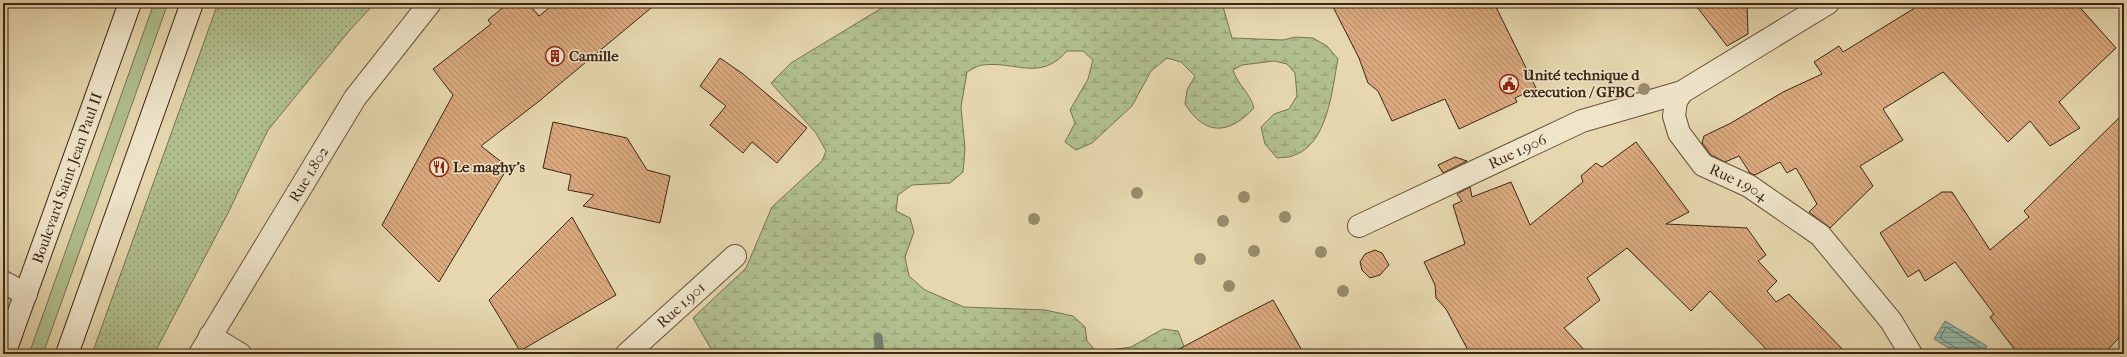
<svg xmlns="http://www.w3.org/2000/svg" width="2127" height="357" font-family="'IM FELL French Canon',serif">
<style>
.green{fill:#b1bf8e;stroke:#777252}
.wetland{fill:url(#wetland-marsh);stroke:#777252}
.park{fill:url(#park-dots);stroke:#777252}
.water{fill:url(#water-rules);stroke:#727e6f}
.lines{fill:none;stroke-linecap:round;stroke-linejoin:round}
.shore{stroke:#6a7060;stroke-width:1}
.stream{stroke:#727e6f;stroke-width:9}
.building{fill:url(#building-back-hatch);stroke:#3d2516}
.minor-casing{stroke:#67523c;stroke-width:24}
.secondary-casing{stroke:#3d2516;stroke-width:24}
.minor{stroke:#efe5ca;stroke-width:22}
.secondary{stroke:#efe5ca;stroke-width:22}
.tree{fill:#998b6b}
.labels{text-anchor:middle;stroke-width:3;stroke-linejoin:round;paint-order:stroke}
.poi-label{font-size:15px;font-weight:bold;fill:#3d2516;stroke:#efe5ca;text-anchor:start}
.street-label{font-size:15px;fill:#3d2516;stroke:#efe5ca}
</style>
<defs>
<pattern id="wetland-marsh" width="20" height="14" patternUnits="userSpaceOnUse"><rect width="20" height="14" fill="#b1bf8e"/><path d="M1 5h8M5 5V1M11 12h8M15 12V8" fill="none" stroke="#919b73"/></pattern>
<pattern id="park-dots" width="8" height="8" patternUnits="userSpaceOnUse"><rect width="8" height="8" fill="#b1bf8e"/><path d="M2 2h.1M6 6h.1" fill="none" stroke="#919b73" stroke-width="1.8" stroke-linecap="round"/></pattern>
<pattern id="water-rules" width="6" height="5" patternUnits="userSpaceOnUse"><rect width="6" height="5" fill="#96baab"/><path d="M0 2.5h6" fill="none" stroke="#7c978a"/></pattern>
<pattern id="building-back-hatch" width="6" height="6" patternUnits="userSpaceOnUse"><rect width="6" height="6" fill="#daa97e"/><path d="M-1 5l2 2M0 0l6 6M5-1l2 2" fill="none" stroke="#b28966"/></pattern>
</defs>
<rect width="100%" height="100%" fill="#e6d7ae"/>
<filter id="stains"><feTurbulence type="fractalNoise" baseFrequency=".005" numOctaves="4"/><feColorMatrix values="0 0 0 0 .2 0 0 0 0 .09 0 0 0 0 .02 0 0 0 .5 -.17"/></filter>
<radialGradient id="worn" r=".72"><stop offset=".6" stop-color="#630" stop-opacity="0"/><stop offset="1" stop-color="#630" stop-opacity=".3"/></radialGradient>
<path class="green" d="M154 3H168L43 354H29Z"/>
<path class="wetland" d="M890 3H1154C1161 13 1176 5 1186 3 1197 1 1211 3 1222 3L1232 38 1283 40 1295 37 1313 38 1327 46 1338 59C1332 89 1328 146 1292 156 1288 158 1282 157 1277 158L1265 144 1261 127 1274 114 1289 109 1297 96 1295 73 1287 64 1274 61 1242 65 1233 70C1238 85 1250 93 1254 108 1229 135 1205 136 1185 104L1187 90 1195 76 1181 62 1167 58 1151 71 1132 106 1092 143 1076 150 1065 142 1075 123 1070 110 1088 79 1093 60 1083 51H1067C1040 82 1017 61 983 65 978 65 971 70 967 72L961 107 965 149 963 172 950 183 912 185 898 195 896 211 910 218 914 232 905 257 909 276 925 290 964 307 1045 310 1073 316 1085 327 1087 341 1097 352 1131 347 1163 329 1178 331 1184 346 1179 354H714L693 318 746 268 772 207 822 161 826 151 816 133 771 83 791 63Z"/>
<path class="park" d="M218 3H375L349 31 268 130 228 213 154 354H92Z"/>
<path class="water" d="M1945 321 1987 346 1983 354H1958L1934 339Z"/>
<g class="lines">
<path class="shore" d="M1960 354 1958 349 1940 338 1946 327 1980 347 1979 354"/>
<path class="stream" d="M878 337 880 354"/>
</g>
<path class="building" d="M508 3H528L539 16 555 3H657L538 102 481 146 508 167 439 282 382 225 453 95 433 69 491 24 488 20Z
M1331 3H1494L1536 88 1515 98 1517 102 1459 129 1445 99 1392 121 1378 91 1368 83 1359 58Z
M1694 3H1747L1748 34 1727 46Z
M1923 3H2076L2116 48 2059 102 2080 128 2050 146 2030 121 2008 142 1943 72 1883 109 1903 140 1860 166 1873 186 1830 228 1809 212 1817 204 1796 168 1787 173 1780 162 1755 175 1750 173 1739 156 1725 162 1711 155 1702 143 1704 136 1731 123 1783 92 1822 74 1814 62 1839 46 1843 52Z
M720 58 743 74 807 128 777 163 752 142 743 153 710 125 726 106 700 86Z
M2124 113V332L2104 354H2018L1990 317 1994 314 1955 262 1925 281 1919 270 1908 277 1880 233 1942 192H1952L1990 250 2029 217 2024 211Z
M553 122 627 138 647 170 670 176 660 223 583 206 594 195 568 190 571 175 543 168Z
M1636 142 1689 212 1666 224 1747 228 1766 255 1758 261 1777 281 1767 291 1776 302 1789 294 1847 354H1771L1710 291 1691 311 1627 248 1587 278 1600 300 1564 328 1588 354H1470L1446 309 1436 298 1435 285 1424 262 1465 244 1453 205 1462 201 1457 194 1470 187 1472 197 1511 182 1530 225 1583 182 1581 176 1596 163 1602 167Z
M1455 157 1467 161 1443 173 1438 165Z
M572 217 616 295 520 351 489 300Z
M1375 250 1382 253 1389 265 1380 275 1370 278 1362 270 1360 262 1365 254Z
M1273 300 1304 354H1170L1228 323Z"/>
<g class="lines">
<g class="minor-casing">
<g id="minor">
<path id="s1" d="M1828 3 1682 92 1676 101 1674 116 1679 133 1703 165 1749 186 1820 235 1891 321 1911 354"/>
<path id="s2" d="M1359 226 1582 121 1682 92"/>
<path d="M3 282 26 294"/>
<path d="M210 336 240 354"/>
<path id="s3" d="M200 354 355 98 430 3"/>
<path id="s4" d="M627 354 735 256"/>
</g>
</g>
<g class="secondary-casing">
<g id="secondary">
<path id="s5" d="M4 354 130 3"/>
<path d="M67 354 192 3"/>
</g>
</g>
<use href="#minor" class="minor"/>
<use href="#secondary" class="secondary"/>
</g>
<g class="tree">
<circle cx="1644" cy="89" r="6"/>
<circle cx="1137" cy="193" r="6"/>
<circle cx="1244" cy="197" r="6"/>
<circle cx="1285" cy="217" r="6"/>
<circle cx="1034" cy="219" r="6"/>
<circle cx="1223" cy="221" r="6"/>
<circle cx="1254" cy="251" r="6"/>
<circle cx="1321" cy="252" r="6"/>
<circle cx="1200" cy="259" r="6"/>
<circle cx="1229" cy="286" r="6"/>
<circle cx="1343" cy="291" r="6"/>
</g>
<defs>
<g id="building-ring" transform="scale(1)"><circle r="9.5" fill="#efe5ca" stroke="#8f2418" stroke-width="1.5"/><path d="M-4-6H4V6H1V3H-1V6H-4ZM-2.5-4.3h1.7v1.8h-1.7ZM.8-4.3h1.7v1.8H.8ZM-2.5-1h1.7V.8h-1.7ZM.8-1h1.7V.8H.8Z" fill="#8f2418"/></g>
<g id="civic-ring" transform="scale(1)"><circle r="9.5" fill="#efe5ca" stroke="#8f2418" stroke-width="1.5"/><path d="M-.6-6.5H3V-4.5H.6V-3L4-1V1h2V6H-6V1h2V-1L-.6-3ZM-1.2 2.5V6h2.4V2.5Z" fill="#8f2418"/></g>
<g id="restaurant-ring" transform="scale(1)"><circle r="9.5" fill="#efe5ca" stroke="#8f2418" stroke-width="1.5"/><path d="M-5-6h1v4h1v-4h1v4h1v-4h1v5L-1.5 .5V6h-2V.5L-5-1ZM5-6V6H3V1.5H1.5Q1.5-4 5-6Z" fill="#8f2418"/></g>
</defs>
<g fill-rule="evenodd">
<use href="#building-ring" x="555" y="56"/>
<use href="#civic-ring" x="1509" y="84"/>
<use href="#restaurant-ring" x="439" y="167"/>
</g>
<g class="labels">
<g class="poi-label">
<text x="569" y="61">Camille</text>
<text x="1523" y="80">Unité technique d<tspan x="1523" dy="17">execution / GFBC</tspan></text>
<text x="453" y="172">Le maghy's</text>
</g>
<g class="street-label">
<text dy="5" stroke="none"><textPath href="#s2" startOffset="175">Rue 1.906</textPath></text>
<text dy="5" stroke="none"><textPath href="#s3" startOffset="210">Rue 1.802</textPath></text>
<text dy="5" stroke="none"><textPath href="#s5" startOffset="187">Boulevard Saint Jean Paul II</textPath></text>
<text dy="5" stroke="none"><textPath href="#s1" startOffset="294">Rue 1.904</textPath></text>
<text dy="5" stroke="none"><textPath href="#s4" startOffset="73">Rue 1.901</textPath></text>
</g>
</g>
<rect width="2127" height="357" fill="none" stroke="#e6d7ae" stroke-width="16"/>
<rect x="4" y="4" width="2119" height="349" fill="none" stroke="#3d2516" stroke-width="2"/>
<rect x="8" y="8" width="2111" height="341" fill="none" stroke="#3d2516"/>
<rect width="100%" height="100%" filter="url(#stains)"/>
<rect width="100%" height="100%" fill="url(#worn)"/>
</svg>
